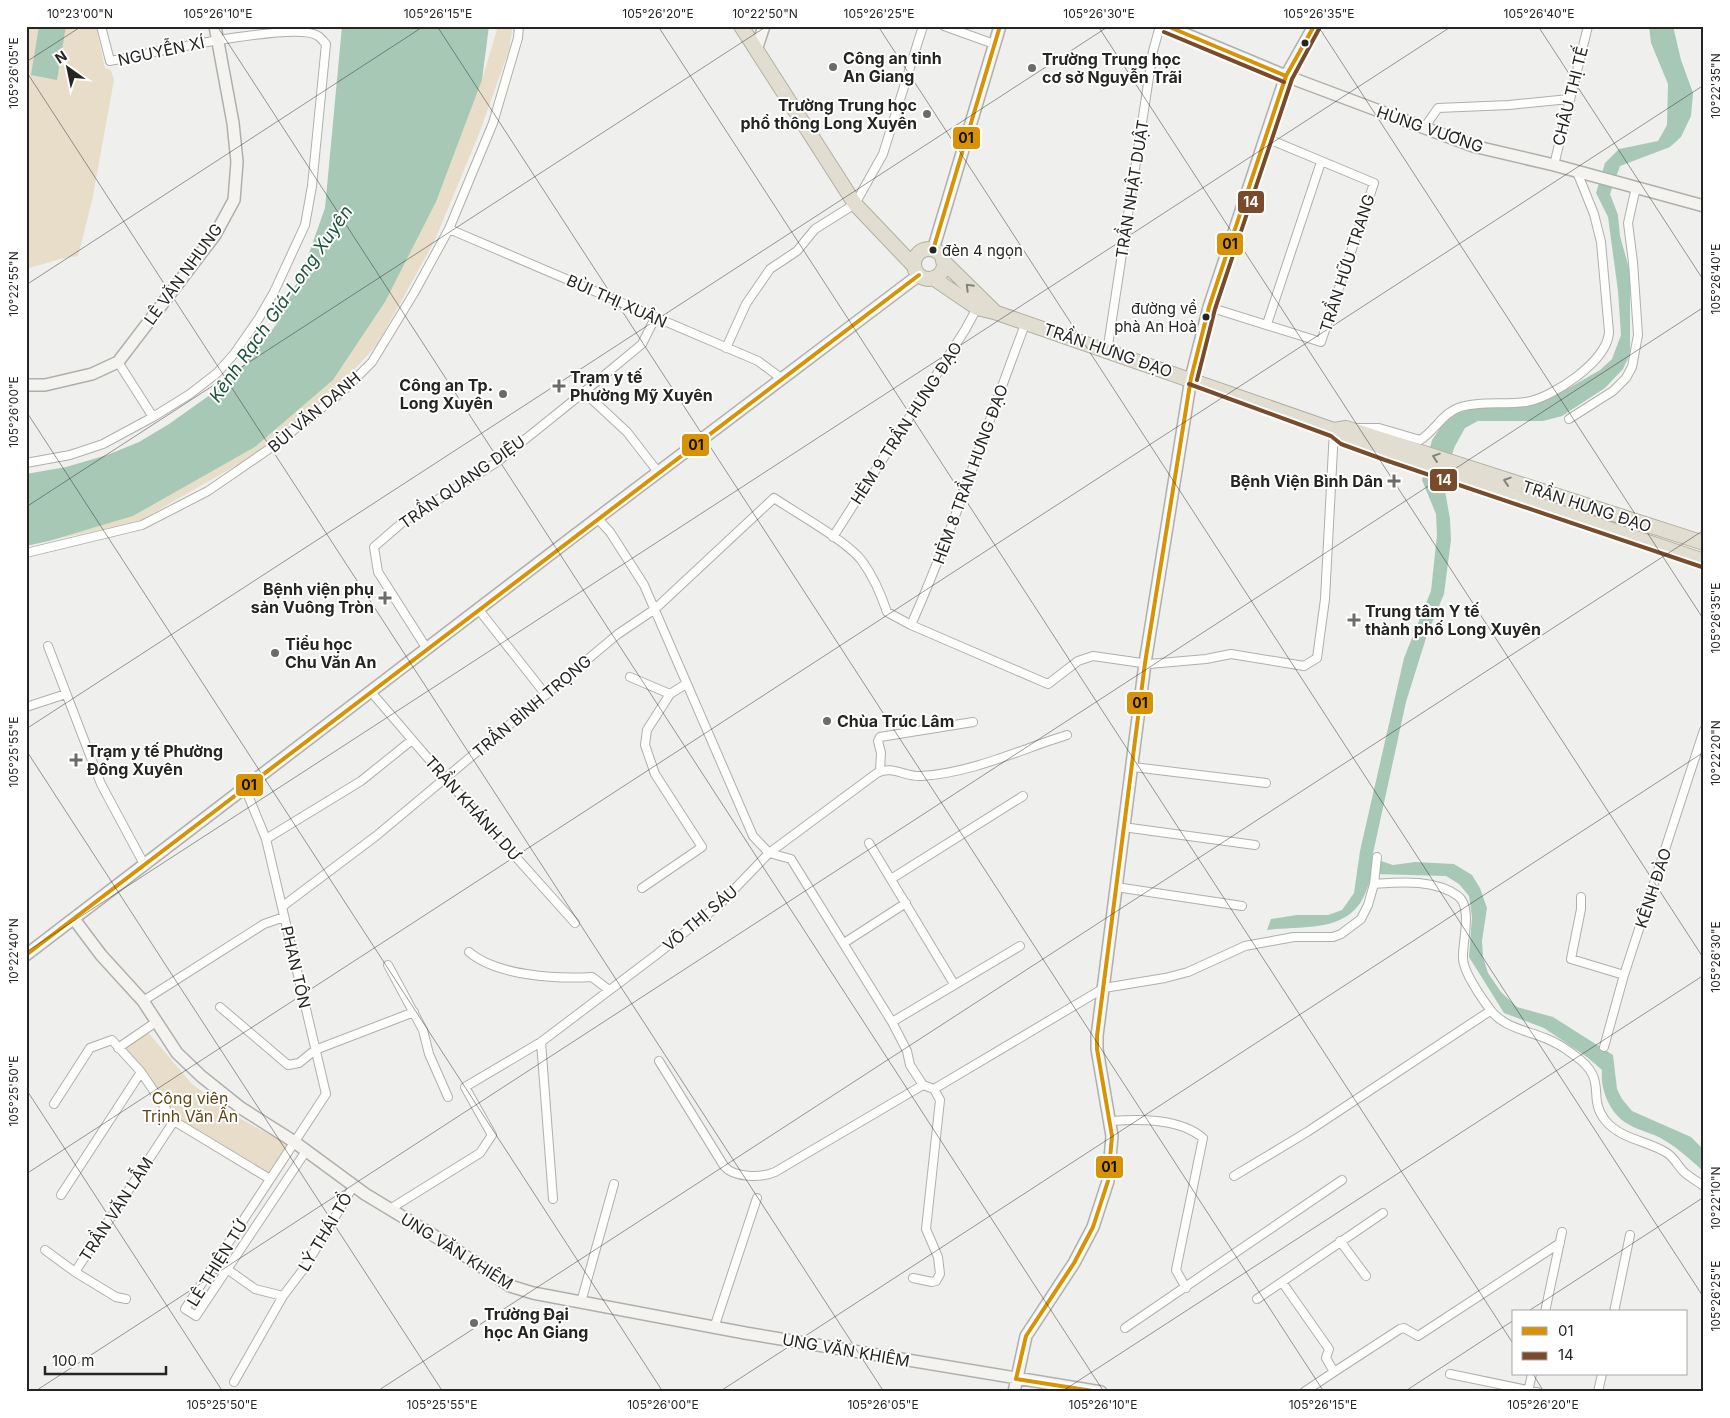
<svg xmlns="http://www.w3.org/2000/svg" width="1730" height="1418" font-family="Inter,sans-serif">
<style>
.green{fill:#e8ddc9}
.water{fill:#a8c8b6}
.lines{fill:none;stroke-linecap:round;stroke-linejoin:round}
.street-casing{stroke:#afb0ae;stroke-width:10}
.secondary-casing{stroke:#afb0ae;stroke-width:14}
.highway-casing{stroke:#b0af9f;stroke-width:16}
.street{stroke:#fdfdfc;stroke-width:8}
.secondary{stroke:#f4f3f0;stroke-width:11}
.highway{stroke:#e1ded1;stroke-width:14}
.bus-1-casing{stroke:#fff;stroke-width:8}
.bus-2-casing{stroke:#fff;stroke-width:8}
.bus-1{stroke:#d89305;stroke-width:4}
.bus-2{stroke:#7a4b2a;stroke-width:4}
.oneway{stroke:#83827a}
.ticks{fill:none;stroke:#252624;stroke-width:1;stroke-opacity:0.45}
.bus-dot{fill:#252624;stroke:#fff;stroke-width:2}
.poi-dot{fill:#6c6d6a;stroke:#fff;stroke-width:2}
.labels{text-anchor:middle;stroke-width:4;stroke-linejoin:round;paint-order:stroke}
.bus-label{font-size:15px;fill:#252624;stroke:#fff;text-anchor:start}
.street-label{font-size:16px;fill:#252624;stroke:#fff}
.poi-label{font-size:16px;font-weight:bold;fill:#252624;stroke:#fff;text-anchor:start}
.park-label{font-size:16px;fill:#614615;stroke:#fff}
.water-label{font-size:18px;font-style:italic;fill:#1b533a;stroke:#fff}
.line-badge{stroke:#fff;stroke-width:2}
.badge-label{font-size:14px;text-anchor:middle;font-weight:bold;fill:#fff}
.pale-badge-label{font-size:14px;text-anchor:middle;font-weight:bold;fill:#111}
.neatline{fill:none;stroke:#252624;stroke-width:2}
.ticks-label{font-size:12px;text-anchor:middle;fill:#252624}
</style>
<rect width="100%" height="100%" fill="#eff0ed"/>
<path class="green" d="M26 26H96L105 68 111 70 114 80 92 201 78 256 60 259 26 269Z
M498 26H513L509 50 479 134 434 242 377 345 339 386 260 452 139 521 49 541 133 516 255 447 333 380 385 302 436 202 482 80Z
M146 1030 192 1084 235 1116 291 1146 270 1179 174 1121 118 1048Z"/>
<path class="water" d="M39 26H66L57 80 31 75Z
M342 26H489L482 80 436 202 385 302 333 380 255 447 133 516 49 541 26 546V474L66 467 107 455 139 442 169 424 231 380 276 325 303 270 325 208Z
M1649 26H1673L1681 60 1693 93 1691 116 1681 137 1670 147 1620 166 1610 194 1618 215 1620 236 1630 272V354L1623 369 1605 388 1562 416 1543 421H1478L1465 428 1455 446 1443 479 1450 519 1451 540 1444 594 1427 635 1406 702 1372 858 1393 865 1415 862 1454 864 1472 875 1480 888 1487 908 1482 941 1483 957 1488 973 1501 992 1517 1007 1553 1017 1613 1055 1617 1089 1622 1099 1632 1111 1691 1137 1704 1150V1172C1691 1160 1679 1149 1664 1140 1653 1133 1639 1131 1628 1124 1610 1114 1600 1090 1602 1070L1587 1057 1544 1028 1504 1013 1469 957 1472 917 1469 896 1459 884 1446 876 1373 874C1368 884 1365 898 1358 906 1338 932 1296 926 1267 930L1271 919 1297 915H1328L1342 910 1354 893 1360 851 1404 658 1431 591 1437 535 1436 514 1422 480 1432 440 1443 424 1457 413 1472 409 1526 404 1562 392 1600 370 1612 359 1621 335 1618 291 1608 217 1596 193 1605 163 1619 149 1658 141 1667 125 1668 84 1651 43Z"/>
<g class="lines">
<g class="street-casing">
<path id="street" d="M944 26 994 44
M1424 128 1438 108 1509 105 1569 99
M1554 165 1588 26
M449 229 758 361 781 378
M1209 307 1321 342 1374 183 1266 138
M1267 324 1321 162
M726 348 746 304 770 269 797 251 815 229 855 204 883 154 923 26
M1107 352 1153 51 1160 26
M118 362 153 417
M584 392 627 432 658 472
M1569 419 1613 391 1626 378 1632 367 1638 335 1633 262 1628 223 1636 187
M1357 428H1379L1420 440C1435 431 1443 412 1461 407 1481 401 1505 405 1526 402 1552 398 1608 361 1609 332L1601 242 1594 214 1577 172
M26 463 70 455 103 444 153 417 190 394 217 373 234 354 259 318 274 292 305 225 312 186 326 44C324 42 321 38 318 36 296 20 142 55 110 61L101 26
M597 518 610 532 644 585 753 836 769 853
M833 537 965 330 977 308
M26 553 142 525 208 491 272 447 343 391 372 362 414 293 449 229 493 123 518 38 519 26
M479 610 546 695
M911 625C955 526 987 423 1026 322
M48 646 101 784 145 866
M427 649 378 572 374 547 404 521 497 462 584 392 642 344 655 318
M630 677 670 694
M372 693 445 778 575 923
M26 707 66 694
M1133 767 1266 783
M880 771 881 753 878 741 880 737 973 722
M245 788 266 839 326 1094 185 1309 196 1316 306 1151
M1123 827 1255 845
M266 839 361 781 412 740
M869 843 954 984
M769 853 791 859 892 1022 907 1051 910 1065 923 1085 934 1089 1104 988 1165 978 1188 972 1245 946 1294 937H1333L1341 934 1361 919 1368 905 1374 884
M1377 857 1374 884C1401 882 1435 879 1458 896 1473 907 1462 943 1463 958 1463 971 1481 997 1489 1008 1502 1027 1525 1030 1545 1038 1555 1042 1565 1048 1574 1055 1610 1080 1586 1096 1605 1120 1621 1140 1647 1140 1667 1153 1675 1158 1678 1167 1685 1173 1691 1178 1698 1182 1704 1186
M891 879 1023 796
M1116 887 1242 906
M642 888 702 847 655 774 645 745 647 730 670 694 686 684
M1581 897V909L1571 959 1624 975
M283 906 376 836 618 634 655 609 774 498C796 513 847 541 862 561 873 576 881 594 887 612L911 625 1048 684 1078 661 1093 656 1149 664 1206 659 1231 654 1304 666 1317 658 1325 599 1334 430
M844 943 906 903
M469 952C497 976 557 979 592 977L609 990
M388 965 423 1030 429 1054 448 1097
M143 1001 264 924 284 917
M220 1007 288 1065 299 1063 315 1050 414 1012
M892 1022 1020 946
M541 1042 553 1199
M1604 1047 1624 975 1704 730
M118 1048 156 1022
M659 1061 724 1166C734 1178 761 1178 775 1172L923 1085
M54 1104 90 1048 112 1040 141 1072 174 1121 270 1179
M1111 1121C1140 1119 1179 1118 1203 1138L1176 1270 1186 1288
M1234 1176 1307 1132 1490 1011
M61 1195 141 1072
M390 1209 480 1153 492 1135 465 1087 541 1042 656 955 720 904 769 853 877 773C892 765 905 777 921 776 972 773 1019 750 1067 735
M1340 1241 1366 1276
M45 1250 75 1272
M227 1269 255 1289 283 1296
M913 1278 932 1282 936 1281 940 1274 938 1257 926 1229 940 1100 934 1089
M1282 1282 1329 1349 1326 1358 1334 1372 1304 1392
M126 1299 116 1297 75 1272 174 1121
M1257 1299 1383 1213
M581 1302 614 1184
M1545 1312 1562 1232
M1614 1312 1630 1235
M714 1328 757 1198
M1125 1328 1342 1180
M1334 1372 1400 1329 1404 1328 1418 1336 1560 1243
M1450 1374 1537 1392
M234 1382 283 1296 305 1267 354 1185
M1528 1392 1532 1374
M1598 1392 1602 1374"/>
</g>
<g class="secondary-casing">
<path id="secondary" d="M1166 26 1286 76 1473 146 1554 165 1704 206
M756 50 764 26
M933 250 1000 26
M26 385H45L92 374 118 362 215 235 234 200 237 162 233 123 215 26
M74 919 101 955 143 1001 177 1053 201 1076 241 1108 293 1141 365 1194 446 1243 510 1286 533 1293 745 1333 1101 1392
M26 955 587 526 919 275
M1014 1392 1026 1336 1074 1263 1093 1227 1108 1181 1112 1136 1097 1049V1036L1145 663 1191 378 1209 307 1286 76 1314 26"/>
</g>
<g class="highway-casing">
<path id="highway" d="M741 26 855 204 914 266
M914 264a15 15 0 1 1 30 0a15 15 0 1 1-30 0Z
M943 261 994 311
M933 278 977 308 994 312 1334 430 1344 438 1387 454 1704 561
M1334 430 1346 428 1704 543"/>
</g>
<use href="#street" class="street"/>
<use href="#secondary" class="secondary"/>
<use href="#highway" class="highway"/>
<g class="bus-1-casing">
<path id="bus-1" d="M1167 26 1286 76
M933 250 1000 26
M26 955 919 275
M1016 1379 1026 1336 1074 1263 1093 1227 1108 1181 1112 1136 1097 1049V1036L1145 663 1191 378 1209 307 1286 76 1314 26
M1016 1379 1099 1392"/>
</g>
<g class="bus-2-casing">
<path id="bus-2" d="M1164 32 1284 82
M1197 380 1215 309 1292 79 1319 29
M1189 384 1331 436 1341 444 1385 460 1702 567"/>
</g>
<use href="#bus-1" class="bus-1"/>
<use href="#bus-2" class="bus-2"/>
</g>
<defs><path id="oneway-chevron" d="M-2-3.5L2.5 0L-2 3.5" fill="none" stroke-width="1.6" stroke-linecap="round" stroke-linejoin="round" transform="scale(1.25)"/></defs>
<g class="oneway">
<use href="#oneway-chevron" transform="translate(969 287) rotate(-135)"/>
<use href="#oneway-chevron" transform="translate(1436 457) rotate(-161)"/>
<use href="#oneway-chevron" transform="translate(1507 481) rotate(-162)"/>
</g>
<path class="ticks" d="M217 26 1104 1392M437 26 1324 1392M658 26 1514 1345M878 26 1704 1298M1098 26 1704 959M1318 26 1704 620M1538 26 1704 281M26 62 82 26M26 71 884 1392M26 285 424 26M26 411 663 1392M26 507 767 26M26 729 1109 26M26 750 443 1392M26 952 1452 26M26 1089 223 1392M26 1174 1704 85M1527 1312 1704 1197M1533 1374 1544 1392M34 1392 1704 307M376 1392 1704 530M719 1392 1704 752M1061 1392 1704 975M1404 1392 1514 1320"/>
<g class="bus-dot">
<circle cx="1305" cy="43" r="4.5"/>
<circle cx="933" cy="250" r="4.5"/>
<circle cx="1206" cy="317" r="4.5"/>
</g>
<g class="poi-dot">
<circle cx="833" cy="67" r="5"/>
<circle cx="1032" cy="68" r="5"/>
<circle cx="927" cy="114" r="5"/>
<path d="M556.5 378.5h5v5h5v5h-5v5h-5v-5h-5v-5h5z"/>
<circle cx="503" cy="394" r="5"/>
<path d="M1391.5 473.5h5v5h5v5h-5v5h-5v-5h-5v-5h5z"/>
<path d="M382.5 590.5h5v5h5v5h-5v5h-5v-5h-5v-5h5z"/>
<path d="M1351.5 612.5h5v5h5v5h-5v5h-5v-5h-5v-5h5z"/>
<circle cx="275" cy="653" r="5"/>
<circle cx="827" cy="721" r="5"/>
<path d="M73.5 752.5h5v5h5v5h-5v5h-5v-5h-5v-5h5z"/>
<circle cx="474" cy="1323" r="5"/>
</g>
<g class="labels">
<g class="bus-label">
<text x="942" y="256">đèn 4 ngọn</text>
<text x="1197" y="314" text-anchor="end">đường về<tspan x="1197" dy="18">phà An Hoà</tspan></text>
</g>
<g class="street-label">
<text transform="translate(161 51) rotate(-12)" y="6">NGUYỄN XÍ</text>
<text transform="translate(1570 96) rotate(-76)" y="6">CHÂU THỊ TẾ</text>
<text transform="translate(1430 129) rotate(19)" y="6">HÙNG VƯƠNG</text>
<text transform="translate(1132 189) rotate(-81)" y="6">TRẦN NHẬT DUẬT</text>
<text transform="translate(1347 263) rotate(-72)" y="6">TRẦN HỮU TRANG</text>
<text transform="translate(183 274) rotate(-54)" y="6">LÊ VĂN NHUNG</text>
<text transform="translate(617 301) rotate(24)" y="6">BÙI THỊ XUÂN</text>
<text transform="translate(1108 350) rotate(19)" y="6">TRẦN HƯNG ĐẠO</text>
<text transform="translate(314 412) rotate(-40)" y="6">BÙI VĂN DANH</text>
<text transform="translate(906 423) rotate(-57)" y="6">HẺM 9 TRẦN HƯNG ĐẠO</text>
<text transform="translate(970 474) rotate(-70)" y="6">HẺM 8 TRẦN HƯNG ĐẠO</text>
<text transform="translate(462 482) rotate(-35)" y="6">TRẦN QUANG DIỆU</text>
<text transform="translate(1587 506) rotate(18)" y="6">TRẦN HƯNG ĐẠO</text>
<text transform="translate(532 706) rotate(-40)" y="6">TRẦN BÌNH TRỌNG</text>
<text transform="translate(473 808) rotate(48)" y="6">TRẦN KHÁNH DƯ</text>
<text transform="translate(1653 888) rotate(-72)" y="6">KÊNH ĐÀO</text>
<text transform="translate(700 918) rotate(-40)" y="6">VÕ THỊ SÁU</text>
<text transform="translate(296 967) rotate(77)" y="6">PHAN TÔN</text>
<text transform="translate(116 1209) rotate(-57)" y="6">TRẦN VĂN LẪM</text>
<text transform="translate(325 1232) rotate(-59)" y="6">LÝ THÁI TỔ</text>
<text transform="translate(457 1251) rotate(32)" y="6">UNG VĂN KHIÊM</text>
<text transform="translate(217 1263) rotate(-58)" y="6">LÊ THIỆN TỨ</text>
<text transform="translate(846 1350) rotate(10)" y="6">UNG VĂN KHIÊM</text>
</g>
<g class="poi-label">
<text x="843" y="64">Công an tỉnh<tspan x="843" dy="18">An Giang</tspan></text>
<text x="1042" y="65">Trường Trung học<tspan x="1042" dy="18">cơ sở Nguyễn Trãi</tspan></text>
<text x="917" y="111" text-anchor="end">Trường Trung học<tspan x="917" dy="18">phổ thông Long Xuyên</tspan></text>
<text x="570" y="383">Trạm y tế<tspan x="570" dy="18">Phường Mỹ Xuyên</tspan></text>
<text x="493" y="391" text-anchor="end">Công an Tp.<tspan x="493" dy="18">Long Xuyên</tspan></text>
<text x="1383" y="487" text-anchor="end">Bệnh Viện Bình Dân</text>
<text x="374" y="595" text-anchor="end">Bệnh viện phụ<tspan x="374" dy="18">sản Vuông Tròn</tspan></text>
<text x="1365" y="617">Trung tâm Y tế<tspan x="1365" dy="18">thành phố Long Xuyên</tspan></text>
<text x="285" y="650">Tiểu học<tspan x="285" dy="18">Chu Văn An</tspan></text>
<text x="837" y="727">Chùa Trúc Lâm</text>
<text x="87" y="757">Trạm y tế Phường<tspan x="87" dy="18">Đông Xuyên</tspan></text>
<text x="484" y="1320">Trường Đại<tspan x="484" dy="18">học An Giang</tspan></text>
</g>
<g class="park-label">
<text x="190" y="1104">Công viên<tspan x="190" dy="18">Trịnh Văn Ấn</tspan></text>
</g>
<g class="water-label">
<text transform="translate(281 304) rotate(-55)" y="6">Kênh Rạch Giá-Long Xuyên</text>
</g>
</g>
<g class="line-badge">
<rect x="952" y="126" width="29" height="24" rx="5" fill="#d89305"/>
<rect x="1237" y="190" width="28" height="24" rx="5" fill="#7a4b2a"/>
<rect x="1216" y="232" width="28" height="24" rx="5" fill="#d89305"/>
<rect x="681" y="433" width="29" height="24" rx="5" fill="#d89305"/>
<rect x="1429" y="468" width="29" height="24" rx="5" fill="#7a4b2a"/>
<rect x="1126" y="691" width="28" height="24" rx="5" fill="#d89305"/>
<rect x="235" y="773" width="29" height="24" rx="5" fill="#d89305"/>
<rect x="1095" y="1155" width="29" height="24" rx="5" fill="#d89305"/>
</g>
<g class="badge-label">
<text x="1251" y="207">14</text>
<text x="1444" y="485">14</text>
</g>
<g class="pale-badge-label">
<text x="966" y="143">01</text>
<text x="1230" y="249">01</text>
<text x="696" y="450">01</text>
<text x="1140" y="708">01</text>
<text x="249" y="790">01</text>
<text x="1109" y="1172">01</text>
</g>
<rect width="1730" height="1418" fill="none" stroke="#ffffff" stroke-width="55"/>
<rect x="1512" y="1310" width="175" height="65" fill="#ffffff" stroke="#a8a8a7"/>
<rect x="1522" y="1327" width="25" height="8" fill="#d89305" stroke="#a8a8a7"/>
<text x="1558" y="1336" font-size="15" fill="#252624">01</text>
<rect x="1522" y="1352" width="25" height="8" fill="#7a4b2a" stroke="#a8a8a7"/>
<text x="1558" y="1360" font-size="15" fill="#252624">14</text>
<g transform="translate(68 68) rotate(327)" stroke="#ffffff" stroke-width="4" paint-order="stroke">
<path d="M0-4L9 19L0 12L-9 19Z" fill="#252624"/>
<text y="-8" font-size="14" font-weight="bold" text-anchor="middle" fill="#252624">N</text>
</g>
<path d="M45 1366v8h121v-8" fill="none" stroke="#252624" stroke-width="2.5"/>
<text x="52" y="1366" font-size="15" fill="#252624" stroke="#ffffff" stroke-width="4" paint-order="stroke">100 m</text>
<rect x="28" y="28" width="1674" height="1362" class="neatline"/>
<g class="ticks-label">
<text x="80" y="18">10°23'00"N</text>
<text x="218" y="18">105°26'10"E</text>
<text x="438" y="18">105°26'15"E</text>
<text x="658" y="18">105°26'20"E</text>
<text x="765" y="18">10°22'50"N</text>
<text x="879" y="18">105°26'25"E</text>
<text x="1099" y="18">105°26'30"E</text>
<text x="1319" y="18">105°26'35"E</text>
<text x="1539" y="18">105°26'40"E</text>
<text transform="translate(14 73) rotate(-90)" y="4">105°26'05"E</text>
<text transform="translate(1716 86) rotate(-90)" y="4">10°22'35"N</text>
<text transform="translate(1716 279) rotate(-90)" y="4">105°26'40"E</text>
<text transform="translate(14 284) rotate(-90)" y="4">10°22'55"N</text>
<text transform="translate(14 412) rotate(-90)" y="4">105°26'00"E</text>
<text transform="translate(1716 618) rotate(-90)" y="4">105°26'35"E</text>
<text transform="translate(14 752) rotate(-90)" y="4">105°25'55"E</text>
<text transform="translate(1716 753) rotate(-90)" y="4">10°22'20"N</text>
<text transform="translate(14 951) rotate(-90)" y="4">10°22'40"N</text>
<text transform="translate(1716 957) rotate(-90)" y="4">105°26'30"E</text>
<text transform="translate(14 1091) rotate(-90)" y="4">105°25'50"E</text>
<text transform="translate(1716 1198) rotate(-90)" y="4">10°22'10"N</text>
<text transform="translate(1716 1296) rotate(-90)" y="4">105°26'25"E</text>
<text x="222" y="1409">105°25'50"E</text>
<text x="442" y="1409">105°25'55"E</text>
<text x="663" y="1409">105°26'00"E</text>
<text x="883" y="1409">105°26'05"E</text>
<text x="1103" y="1409">105°26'10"E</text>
<text x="1323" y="1409">105°26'15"E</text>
<text x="1543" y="1409">105°26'20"E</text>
</g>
</svg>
